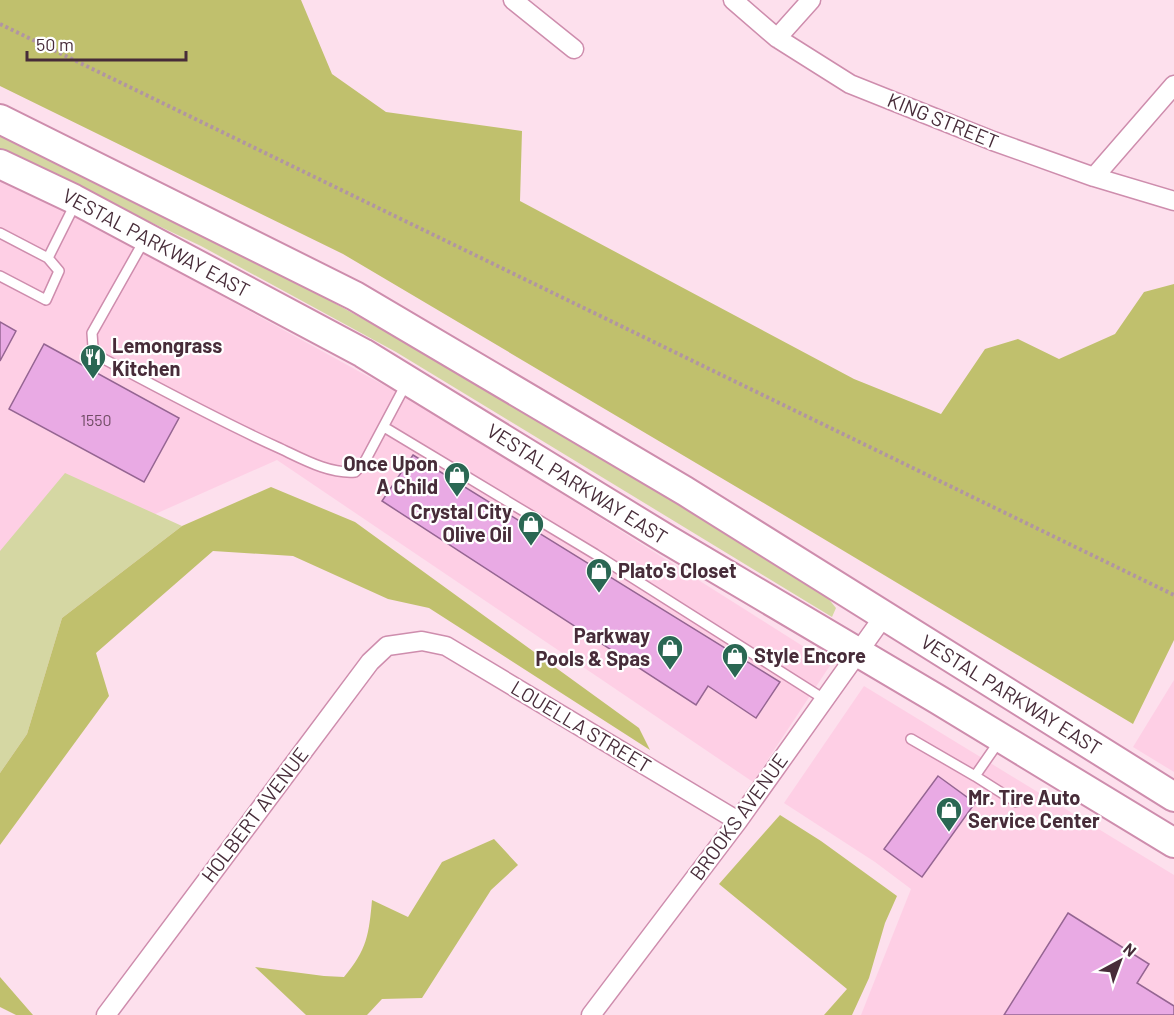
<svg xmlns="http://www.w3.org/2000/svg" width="1174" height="1015" font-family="Barlow,sans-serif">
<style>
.built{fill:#fecfe5}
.green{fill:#d5d7a3}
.forest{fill:#c0c06d}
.building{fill:#e9aae4;stroke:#956592;stroke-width:1.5}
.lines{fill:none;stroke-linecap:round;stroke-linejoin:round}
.service-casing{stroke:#ce8dad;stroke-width:12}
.minor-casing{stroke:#ce8dad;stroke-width:21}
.primary-casing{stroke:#ce8dad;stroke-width:32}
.path{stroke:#b195a2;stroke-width:4;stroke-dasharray:3 3;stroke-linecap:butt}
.service{stroke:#fff;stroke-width:9}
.minor{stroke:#fff;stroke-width:18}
.primary{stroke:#fff;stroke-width:28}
.labels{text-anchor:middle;stroke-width:4.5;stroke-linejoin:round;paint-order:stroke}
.number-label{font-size:16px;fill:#704c64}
.street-label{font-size:20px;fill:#472c39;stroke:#fff}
.poi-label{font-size:20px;font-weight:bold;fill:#472c39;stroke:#fff;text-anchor:start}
</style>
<rect width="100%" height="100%" fill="#fde0ed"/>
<path class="built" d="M0 179 60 207 431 411 831 664 753 782 277 460 2 582 0 581Z
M1174 680V772L1133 747Z
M864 686 1174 875V1015H861L911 889 875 862 784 803Z"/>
<path class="green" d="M0 132C83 174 168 213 250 257 445 361 635 476 823 592L836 608 832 617 396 352 201 246 0 151Z
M65 473 182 526 62 618 27 734 0 773V551Z"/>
<path class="forest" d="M0 0H301L332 74 386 112 522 131 520 201 854 379 941 414 985 349 1018 339 1059 359 1115 334 1144 292 1174 284V640L1133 724 767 505 343 254 0 86Z
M271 487 355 522 639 728 650 750 429 608 388 599 293 556 213 551 96 653 109 696 0 845V773L27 734 62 618 182 526Z
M780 815 821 841 897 896 885 923 869 978 852 1015H824L847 989 719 884Z
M494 839 518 865 491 890 422 998 382 999 367 1015H306L255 967 324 976 344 977C367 950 369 934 372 900L408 917 442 862Z
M0 977 33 1015H16L0 1007Z"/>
<path class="building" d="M0 322 16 331 0 361Z
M44 344 179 418 144 482 9 409Z
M413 455 780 682 756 718 708 686 696 705 382 501Z
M938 776 975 803 922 877 884 849Z
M1068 913 1149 964 1137 983 1174 1006V1015H1004Z"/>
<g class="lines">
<g class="service-casing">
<path id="service" d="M0 233 48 258 59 271 46 300 0 276
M145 239 92 333 93 347 100 357C159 388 217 420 277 447 301 458 328 474 355 472L364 463 406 384
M48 258 75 204
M384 427 595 554 824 699
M911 739 975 776 1000 740
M975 776 1016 802"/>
</g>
<g class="minor-casing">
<path id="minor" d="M513 0 574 49
M733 0 777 38 850 84 993 141 1094 177 1174 201
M777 38 811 0
M1094 177 1174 85
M106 1015 370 662 387 646 422 641 446 646 738 821
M591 1015 738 821 884 616"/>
</g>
<g class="primary-casing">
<path id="primary" d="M0 119 355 296 685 491 1174 797
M0 164 74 199 363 353 668 540 937 699 1174 843"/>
</g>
<path class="path" d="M0 24 1174 595"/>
<use href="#service" class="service"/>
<use href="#minor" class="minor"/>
<use href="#primary" class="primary"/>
</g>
<defs>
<g id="restaurant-pin" transform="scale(1.35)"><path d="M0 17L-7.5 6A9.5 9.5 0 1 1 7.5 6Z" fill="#2a6753" stroke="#fff"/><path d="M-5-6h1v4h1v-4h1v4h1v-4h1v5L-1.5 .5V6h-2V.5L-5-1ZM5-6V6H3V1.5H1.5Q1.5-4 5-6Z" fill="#fff"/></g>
<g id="shop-pin" transform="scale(1.35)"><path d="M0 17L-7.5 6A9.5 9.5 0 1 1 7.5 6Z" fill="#2a6753" stroke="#fff"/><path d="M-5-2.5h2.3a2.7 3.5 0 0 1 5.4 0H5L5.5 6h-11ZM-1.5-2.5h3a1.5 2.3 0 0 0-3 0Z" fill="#fff"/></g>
</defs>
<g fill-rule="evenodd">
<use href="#restaurant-pin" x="93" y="357"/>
<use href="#shop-pin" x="457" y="475"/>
<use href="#shop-pin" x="531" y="524"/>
<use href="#shop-pin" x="599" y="571"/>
<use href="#shop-pin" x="670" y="648"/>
<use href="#shop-pin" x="735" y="656"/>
<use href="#shop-pin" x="949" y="810"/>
</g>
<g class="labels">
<g class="number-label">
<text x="96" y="426">1550</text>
</g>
<g class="street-label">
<text transform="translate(943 121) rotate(22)" y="7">KING STREET</text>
<text transform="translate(156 243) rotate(28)" y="7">VESTAL PARKWAY EAST</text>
<text transform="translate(577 484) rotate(32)" y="7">VESTAL PARKWAY EAST</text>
<text transform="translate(1011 695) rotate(32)" y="7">VESTAL PARKWAY EAST</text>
<text transform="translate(581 727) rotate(31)" y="7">LOUELLA STREET</text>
<text transform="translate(255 815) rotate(-53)" y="7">HOLBERT AVENUE</text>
<text transform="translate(739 817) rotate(-54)" y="7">BROOKS AVENUE</text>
</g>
<g class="poi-label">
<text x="112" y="353">Lemongrass<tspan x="112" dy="23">Kitchen</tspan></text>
<text x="438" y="471" text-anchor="end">Once Upon<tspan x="438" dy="23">A Child</tspan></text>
<text x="512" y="519" text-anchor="end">Crystal City<tspan x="512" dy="23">Olive Oil</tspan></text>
<text x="618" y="578">Plato's Closet</text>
<text x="650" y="643" text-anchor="end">Parkway<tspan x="650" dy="23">Pools &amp; Spas</tspan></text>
<text x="754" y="663">Style Encore</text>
<text x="968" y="805">Mr. Tire Auto<tspan x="968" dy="23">Service Center</tspan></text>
</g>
</g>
<g transform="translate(1120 961) rotate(41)" stroke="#ffffff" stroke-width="4.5" paint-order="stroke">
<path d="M0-4.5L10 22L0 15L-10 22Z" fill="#472c39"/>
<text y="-9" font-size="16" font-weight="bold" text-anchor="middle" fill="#472c39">N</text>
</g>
<path d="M27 51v9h159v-9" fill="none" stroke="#472c39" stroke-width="3"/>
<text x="36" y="51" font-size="18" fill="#472c39" stroke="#ffffff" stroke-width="4.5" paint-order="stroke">50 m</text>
</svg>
